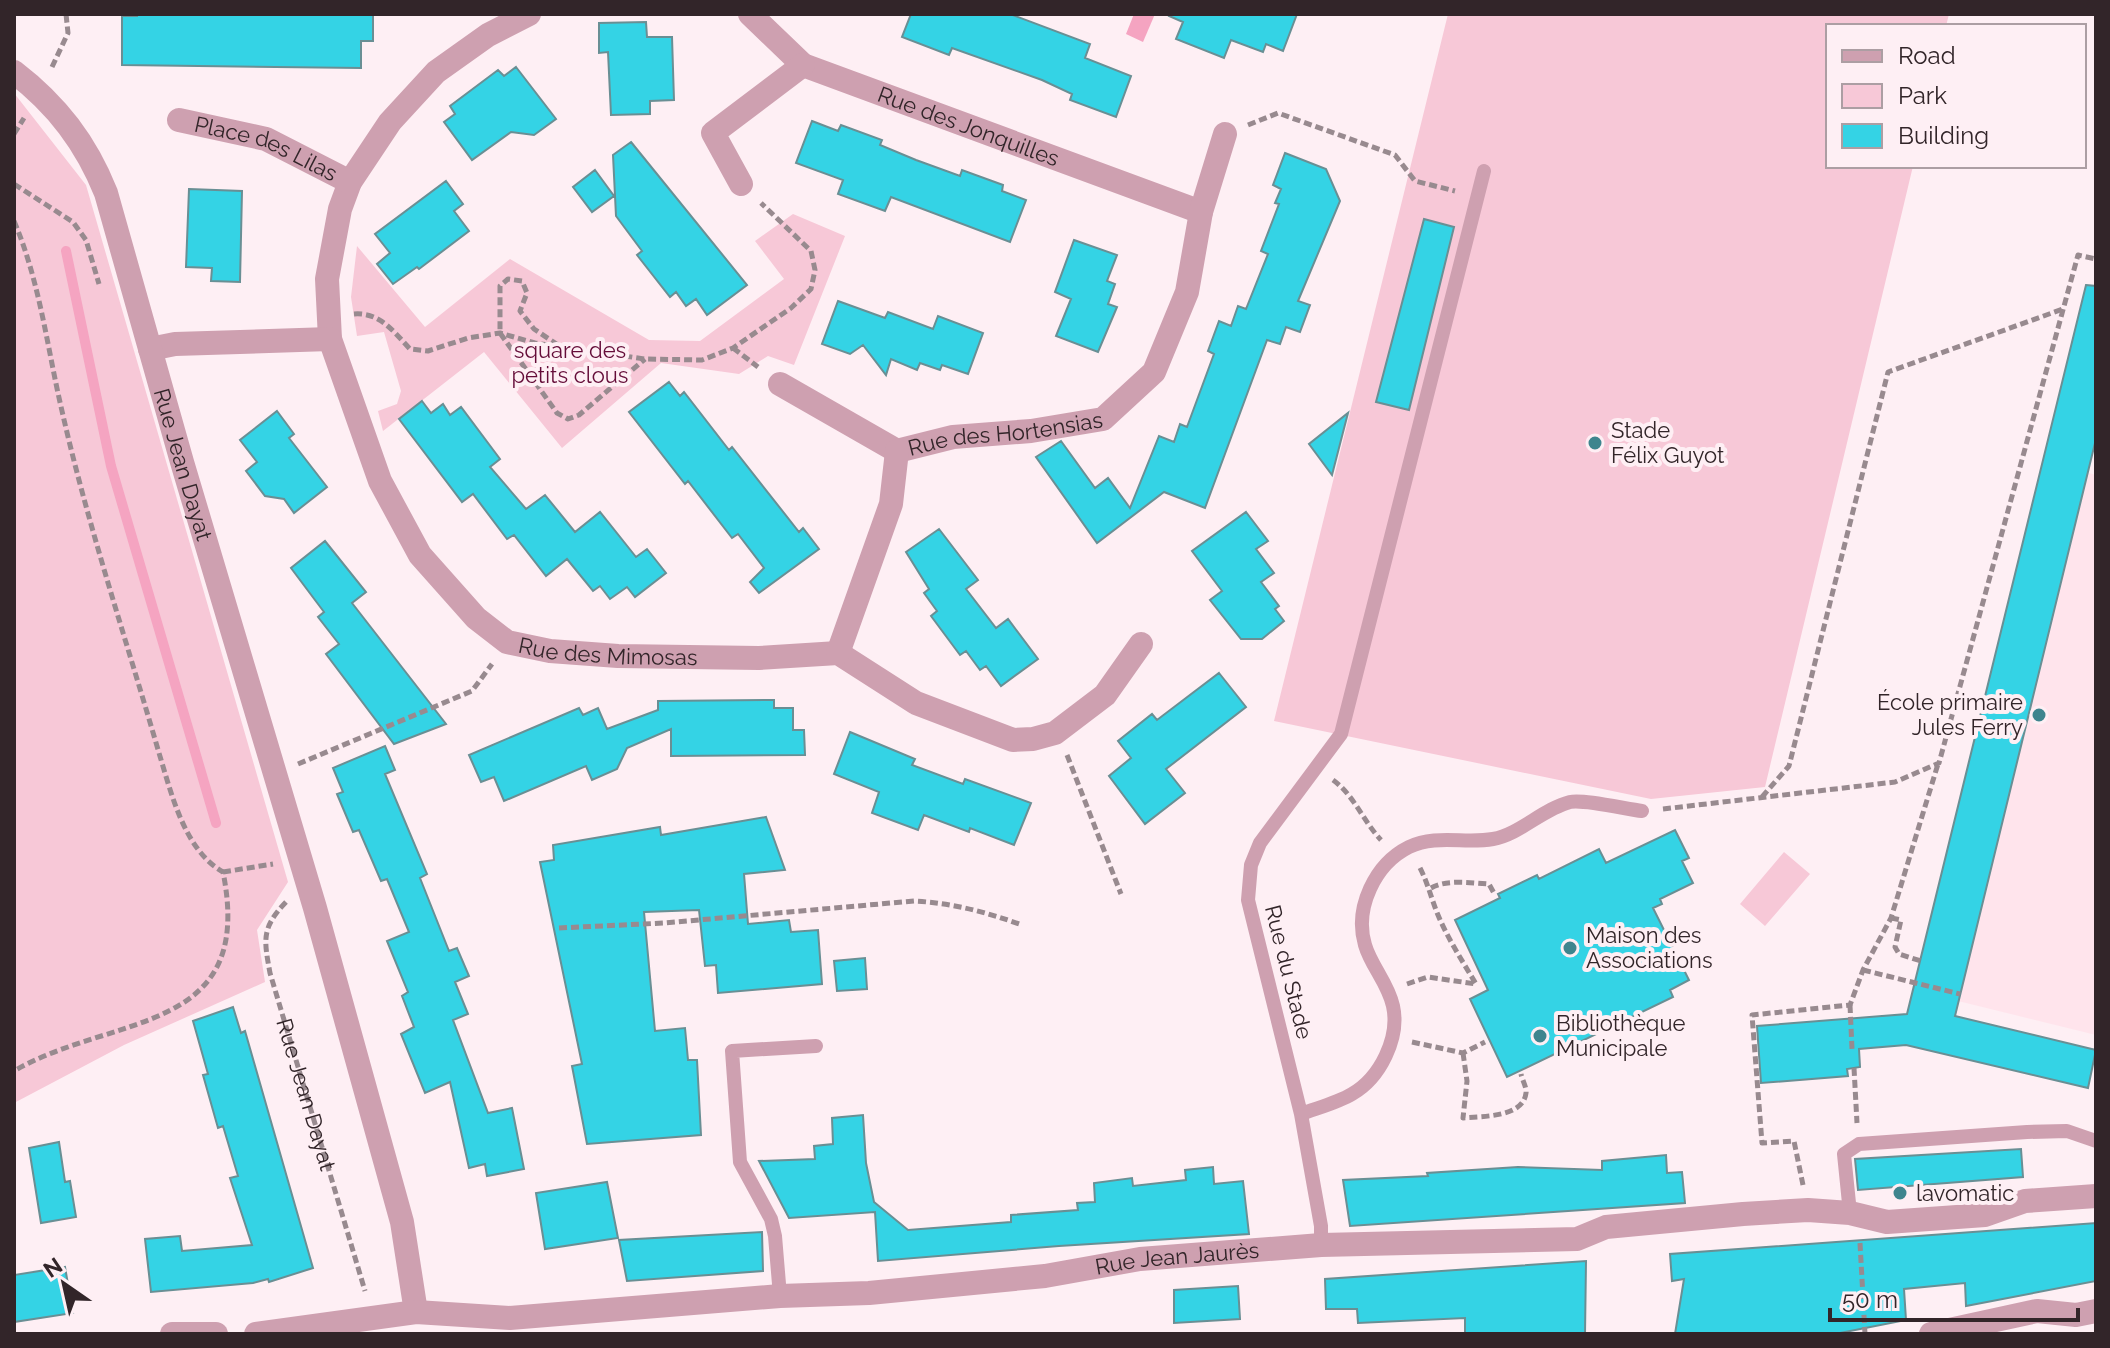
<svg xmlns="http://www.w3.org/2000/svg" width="2110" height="1348" font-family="Raleway,sans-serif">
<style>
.built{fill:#ffe4ec}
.green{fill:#f7c8d7}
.water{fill:#f5a4c1}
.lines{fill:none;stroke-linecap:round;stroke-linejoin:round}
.stream{stroke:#f5a4c1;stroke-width:10}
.building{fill:#34d3e5;stroke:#698f94;stroke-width:2}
.path{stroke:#988a8f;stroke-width:5;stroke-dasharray:8 4;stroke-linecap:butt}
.service{stroke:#cea0b0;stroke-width:14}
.minor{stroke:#cea0b0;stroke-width:24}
.tertiary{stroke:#cea0b0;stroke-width:24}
.poi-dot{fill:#3e858e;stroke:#feeff4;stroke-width:3}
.labels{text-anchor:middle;stroke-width:8;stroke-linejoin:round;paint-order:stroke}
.street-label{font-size:22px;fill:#322529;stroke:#feeff4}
.park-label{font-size:22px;fill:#640c38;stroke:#feeff4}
.poi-label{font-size:22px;fill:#322529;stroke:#feeff4;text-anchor:start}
</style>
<rect width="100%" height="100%" fill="#feeff4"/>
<path class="built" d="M2043 460 2096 475V1035L1958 1001Z"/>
<path class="green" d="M1448 14H1949L1946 26H1828V166H1913L1765 787 1651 799 1274 721Z
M14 93 86 185 288 882 257 930 265 982 124 1045 14 1103Z
M793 214 845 236 794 365 768 356 739 374 661 363 562 448 484 352 383 431 378 411 397 404 401 391 384 332 357 336 351 297 357 246 425 327 510 259 649 340 700 341 784 279 755 241Z
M1784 852 1810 874 1765 926 1740 904Z"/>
<path class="water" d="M1134 14H1155L1143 42 1126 34Z"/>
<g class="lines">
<path class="stream" d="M66 251 111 466 216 823"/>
</g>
<path class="building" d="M137 14H373V41H361V68L122 65V16H137Z
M911 14H1010L1090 44 1085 58 1131 76 1116 117 1070 100 1072 94 1042 80 952 48 949 55 902 37Z
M1170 14H1297L1283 51 1266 44 1263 52 1231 40 1224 58 1176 39 1183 22 1169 16Z
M646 22 647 37H672L674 100 650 101V114L611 115 608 52 599 53V23Z
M516 67 556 119 534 135 511 132 472 160 444 122 455 114 450 106 498 70 504 76Z
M812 121 838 131 841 125 882 140 880 145 916 160 960 176 962 170 1003 185 1002 191 1026 200 1010 242 891 197 885 211 838 194 843 180 796 163Z
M631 142 747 285 707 315 696 299 686 306 676 292 670 297 637 255 642 251 616 216 613 155Z
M1285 153 1326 169 1340 201 1298 301 1310 305 1300 332 1286 327 1280 344 1267 340 1205 508 1164 492 1097 543 1036 457 1061 441 1095 488 1108 478 1130 508 1159 436 1174 442 1180 424 1187 427 1214 354 1208 351 1219 321 1231 326 1238 306 1246 309 1268 254 1261 251 1279 204 1275 203 1281 189 1273 185Z
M595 170 614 196 592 212 573 187Z
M446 181 463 204 454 211 469 231 419 269 417 267 393 284 377 264 390 253 375 234Z
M189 189 242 191 240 282 211 281 212 268 186 267Z
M1424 219 1454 227 1409 410 1376 402Z
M1074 240 1117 255 1107 281 1115 284 1108 304 1117 307 1098 352 1056 336 1071 299 1055 292Z
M2086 285 2096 286V439L1955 1016 2096 1050 2088 1088 1906 1045 1859 1049 1860 1067 1847 1069 1848 1076 1761 1083 1757 1026 1907 1014Z
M838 301 885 318 888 312 933 329 938 316 983 333 968 374 942 365 940 370 920 363 917 370 891 359 886 375 863 345 850 354 822 344Z
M669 382 680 396 684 392 729 450 732 447 799 532 803 528 819 549 759 593 750 582 764 568 738 534 732 538 688 481 685 484 629 412Z
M422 401 431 413 443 404 450 415 461 407 500 459 490 467 526 509 545 495 575 532 600 512 636 557 647 549 666 573 635 597 627 587 610 599 600 586 593 591 567 559 546 576 514 535 507 539 473 494 462 502 399 419Z
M277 411 294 434 289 438 327 487 294 513 284 499 265 496 246 471 257 462 240 440Z
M1348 413 1332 475 1309 444Z
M1246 512 1268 541 1256 549 1274 573 1261 582 1279 606 1275 609 1284 621 1262 639H1241L1210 600 1222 591 1192 551Z
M939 529 978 580 966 589 996 628 1008 619 1038 659 1001 686 986 666 980 670 966 651 960 655 931 616 937 611 924 593 929 589 906 552Z
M325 541 366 592 352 603 446 724 394 744 326 654 339 644 318 617 324 612 291 568Z
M1219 673 1246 707 1166 769 1185 793 1145 824 1109 776 1131 758 1118 741 1152 714 1157 720Z
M774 700V708H793V730H804L805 755 671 756V729L627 748 617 769 592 780 586 766 504 801 494 777 481 782 469 755 579 708 583 715 598 708 607 729 658 710V701Z
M850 732 915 759 912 765 963 784 965 779 1031 803 1014 845 970 828 969 832 924 815 918 830 872 813 879 792 834 774Z
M385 746 395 770 385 774 427 874 420 878 449 951 457 948 469 976 455 982 468 1014 453 1020 488 1113 512 1108 524 1169 487 1176 485 1164 469 1168 450 1082 425 1093 401 1034 414 1027 402 996 408 992 387 941 409 932 387 879 381 881 359 830 353 832 337 794 343 792 333 768Z
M766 817 785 870 744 874 748 924 789 920 791 932 818 930 822 984 718 993 716 965 705 966 699 910 644 912 655 1031 685 1028 688 1060H697L701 1135 587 1144 572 1066 582 1064 540 862 554 860 553 845 660 827 661 835Z
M1675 830 1689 858 1682 861 1693 883 1660 899 1662 904 1653 908 1689 980 1670 990 1673 997 1507 1077 1470 999 1488 990 1455 920 1500 898 1498 894 1537 875 1539 879 1599 849 1606 863Z
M865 958 867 989 837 991 834 961Z
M233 1007 241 1033 245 1031 313 1268 269 1282 268 1279 253 1283 151 1292 145 1239 180 1236 182 1251 252 1245 230 1178 238 1176 223 1126 218 1128 203 1075 208 1074 193 1021Z
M863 1115 866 1163 874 1202 908 1230 1011 1222V1215L1078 1210 1077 1203 1095 1202 1094 1183 1132 1178 1133 1186 1186 1180 1185 1170 1213 1167 1214 1184 1243 1181 1249 1234 1059 1246 878 1261 875 1212 789 1218 759 1161 815 1159 814 1146 833 1144 832 1118Z
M59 1142 65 1182 70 1181 76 1217 41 1223 29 1148Z
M2021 1149 2023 1177 1858 1190 1855 1159Z
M1666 1155 1667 1173 1682 1172 1685 1203 1350 1226 1343 1180 1428 1176 1427 1173 1518 1167 1602 1170V1161Z
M607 1182 618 1238 545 1249 536 1193Z
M2096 1223V1281L1966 1306 1965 1283 1904 1289 1906 1320 1835 1334H1675L1684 1279 1672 1281 1670 1254Z
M762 1232 763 1271 627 1281 619 1240Z
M1586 1261 1585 1334H1465V1318L1358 1323 1357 1309H1326L1325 1279Z
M65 1267 73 1313 14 1322V1275Z
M1238 1286 1240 1319 1174 1323V1290Z"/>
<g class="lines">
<g class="path">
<path d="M52 67 68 33 66 14"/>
<path d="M1248 125 1278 113 1395 155 1415 181 1455 191"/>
<path d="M14 134 24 118"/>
<path d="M14 184 73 222 86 240 99 284"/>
<path d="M14 221C40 282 47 347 62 411 88 526 126 639 159 753 171 792 184 850 223 872 256 1036 114 1013 14 1071"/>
<path d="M354 314C380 312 394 332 410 349L428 351 468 338 500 333 535 343 645 359 702 360 733 348 791 308 811 289 815 270 811 251 761 203"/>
<path d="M558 345 534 329 520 311 527 293 522 281 508 279 500 286V333L557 413 568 419 579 415 645 359"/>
<path d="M733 348 758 367"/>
<path d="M1067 755 1121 894"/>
<path d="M298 764 472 691 492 664"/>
<path d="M1333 780C1354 795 1363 821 1381 840"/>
<path d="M1762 797 1789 766 1888 372 2063 309"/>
<path d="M1663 809 1895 782 1939 763 2078 255 2096 259"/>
<path d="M223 872 273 864"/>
<path d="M1431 888C1447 879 1471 883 1489 884L1495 895"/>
<path id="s1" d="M286 902C261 928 264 940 270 973L365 1291"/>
<path d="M1891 918 1901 920 1895 947 1899 954 1921 961"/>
<path d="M559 928 664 923 914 901C952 903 986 912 1022 925"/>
<path d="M1863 970 1960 994"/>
<path d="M1407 984 1428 977 1476 984C1463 962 1448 939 1438 915 1431 898 1428 883 1419 866"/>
<path d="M1850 1005 1852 1049"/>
<path d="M1412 1042 1463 1053 1485 1042"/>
<path d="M1463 1053 1467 1081 1463 1118C1481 1116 1523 1118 1526 1093 1527 1088 1522 1079 1521 1074"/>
<path d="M1854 1068 1857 1123"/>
<path d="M1803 1185 1794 1141 1762 1143 1752 1015 1850 1005 1863 970 1891 918 1938 764"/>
<path d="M1860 1243 1865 1334"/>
</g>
<path class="service" d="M1301 1114C1317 1108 1337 1103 1352 1094 1380 1078 1400 1038 1393 1006 1388 983 1371 966 1365 945 1354 908 1375 864 1409 847 1436 834 1465 844 1493 839 1520 834 1543 809 1570 802 1583 799 1626 809 1642 811
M1850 1213 1844 1154 1859 1144 2027 1132 2067 1131 2096 1141
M1321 1245V1226L1301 1114 1248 900 1251 865 1260 843 1341 734 1484 171
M780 1296 775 1236 771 1219 740 1162 732 1051 816 1046"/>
<g class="minor">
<path id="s2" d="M529 14 488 35 436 72 390 122 350 182 340 209 327 279 330 339 380 481 420 555 476 618 507 642 550 651 618 656 759 658 838 653 916 703 1013 740 1033 739 1055 733 1105 695 1141 644"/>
<path id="s3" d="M750 14 803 65 1201 212"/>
<path id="s4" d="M179 120 266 139 350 182"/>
<path d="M741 184 713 133 803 65"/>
<path d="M150 349 175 344 330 339"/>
<path d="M780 384 897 451"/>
<path id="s5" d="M897 451 953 437 1031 431 1103 419 1154 372 1187 292 1201 212 1225 134"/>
<path d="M838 653 891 504 897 451"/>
<path d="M1931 1334 2037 1311 2076 1315 2096 1311"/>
</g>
<g class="tertiary">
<path id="s6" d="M14 72C57 105 86 143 106 193L182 462 315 908 402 1222 416 1312"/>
<path d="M172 1334H216"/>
<path id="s7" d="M256 1334 416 1312 510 1318 780 1296 869 1293 1045 1276 1140 1259 1321 1245 1577 1239 1606 1227 1743 1214 1808 1210 1850 1213 1887 1222 1985 1215 2025 1201 2096 1196"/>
</g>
</g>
<g class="poi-dot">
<circle cx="1595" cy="443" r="8"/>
<circle cx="2039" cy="715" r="8"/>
<circle cx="1570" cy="948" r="8"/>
<circle cx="1540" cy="1036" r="8"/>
<circle cx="1900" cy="1193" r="8"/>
</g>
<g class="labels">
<g class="street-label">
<text dy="8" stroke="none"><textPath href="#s3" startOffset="250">Rue des Jonquilles</textPath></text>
<text dy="8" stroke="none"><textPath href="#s4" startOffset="92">Place des Lilas</textPath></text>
<text dy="8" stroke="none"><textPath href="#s5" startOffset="110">Rue des Hortensias</textPath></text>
<text dy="8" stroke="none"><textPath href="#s6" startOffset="436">Rue Jean Dayat</textPath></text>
<text dy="8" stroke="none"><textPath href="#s2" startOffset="870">Rue des Mimosas</textPath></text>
<text transform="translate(1289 972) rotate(76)" y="8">Rue du Stade</text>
<text dy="8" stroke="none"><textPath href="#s1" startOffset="204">Rue Jean Dayat</textPath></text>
<text dy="8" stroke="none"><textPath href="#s7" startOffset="926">Rue Jean Jaurès</textPath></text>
</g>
<g class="park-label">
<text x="570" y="358">square des<tspan x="570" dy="25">petits clous</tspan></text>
</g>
<g class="poi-label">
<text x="1611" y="438">Stade<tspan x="1611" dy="25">Félix Guyot</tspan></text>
<text x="2023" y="710" text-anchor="end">École primaire<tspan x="2023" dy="25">Jules Ferry</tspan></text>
<text x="1586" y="943">Maison des<tspan x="1586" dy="25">Associations</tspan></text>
<text x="1556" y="1031">Bibliothèque<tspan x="1556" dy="25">Municipale</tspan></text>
<text x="1916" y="1201">lavomatic</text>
</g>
</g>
<rect width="2110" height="1348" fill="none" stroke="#322529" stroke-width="32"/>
<rect x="1826" y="24" width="260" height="144" fill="#feeff4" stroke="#ac9ea3" stroke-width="2"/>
<rect x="1842" y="50" width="40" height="12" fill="#cea0b0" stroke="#ac9ea3" stroke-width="2"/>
<text x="1898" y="64" font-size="24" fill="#322529">Road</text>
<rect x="1842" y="84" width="40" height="24" fill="#f7c8d7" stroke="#ac9ea3" stroke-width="2"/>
<text x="1898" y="104" font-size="24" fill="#322529">Park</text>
<rect x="1842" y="124" width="40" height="24" fill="#34d3e5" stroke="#ac9ea3" stroke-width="2"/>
<text x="1898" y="144" font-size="24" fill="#322529">Building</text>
<g transform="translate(64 1284) rotate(326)" stroke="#feeff4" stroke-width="6" paint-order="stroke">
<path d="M0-6L14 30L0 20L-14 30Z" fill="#322529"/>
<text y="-12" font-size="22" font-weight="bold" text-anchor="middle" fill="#322529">N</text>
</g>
<path d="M1830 1308v12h248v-12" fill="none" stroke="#322529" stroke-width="4"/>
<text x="1842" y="1308" font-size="24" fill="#322529" stroke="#feeff4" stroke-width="6" paint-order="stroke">50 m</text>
</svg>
